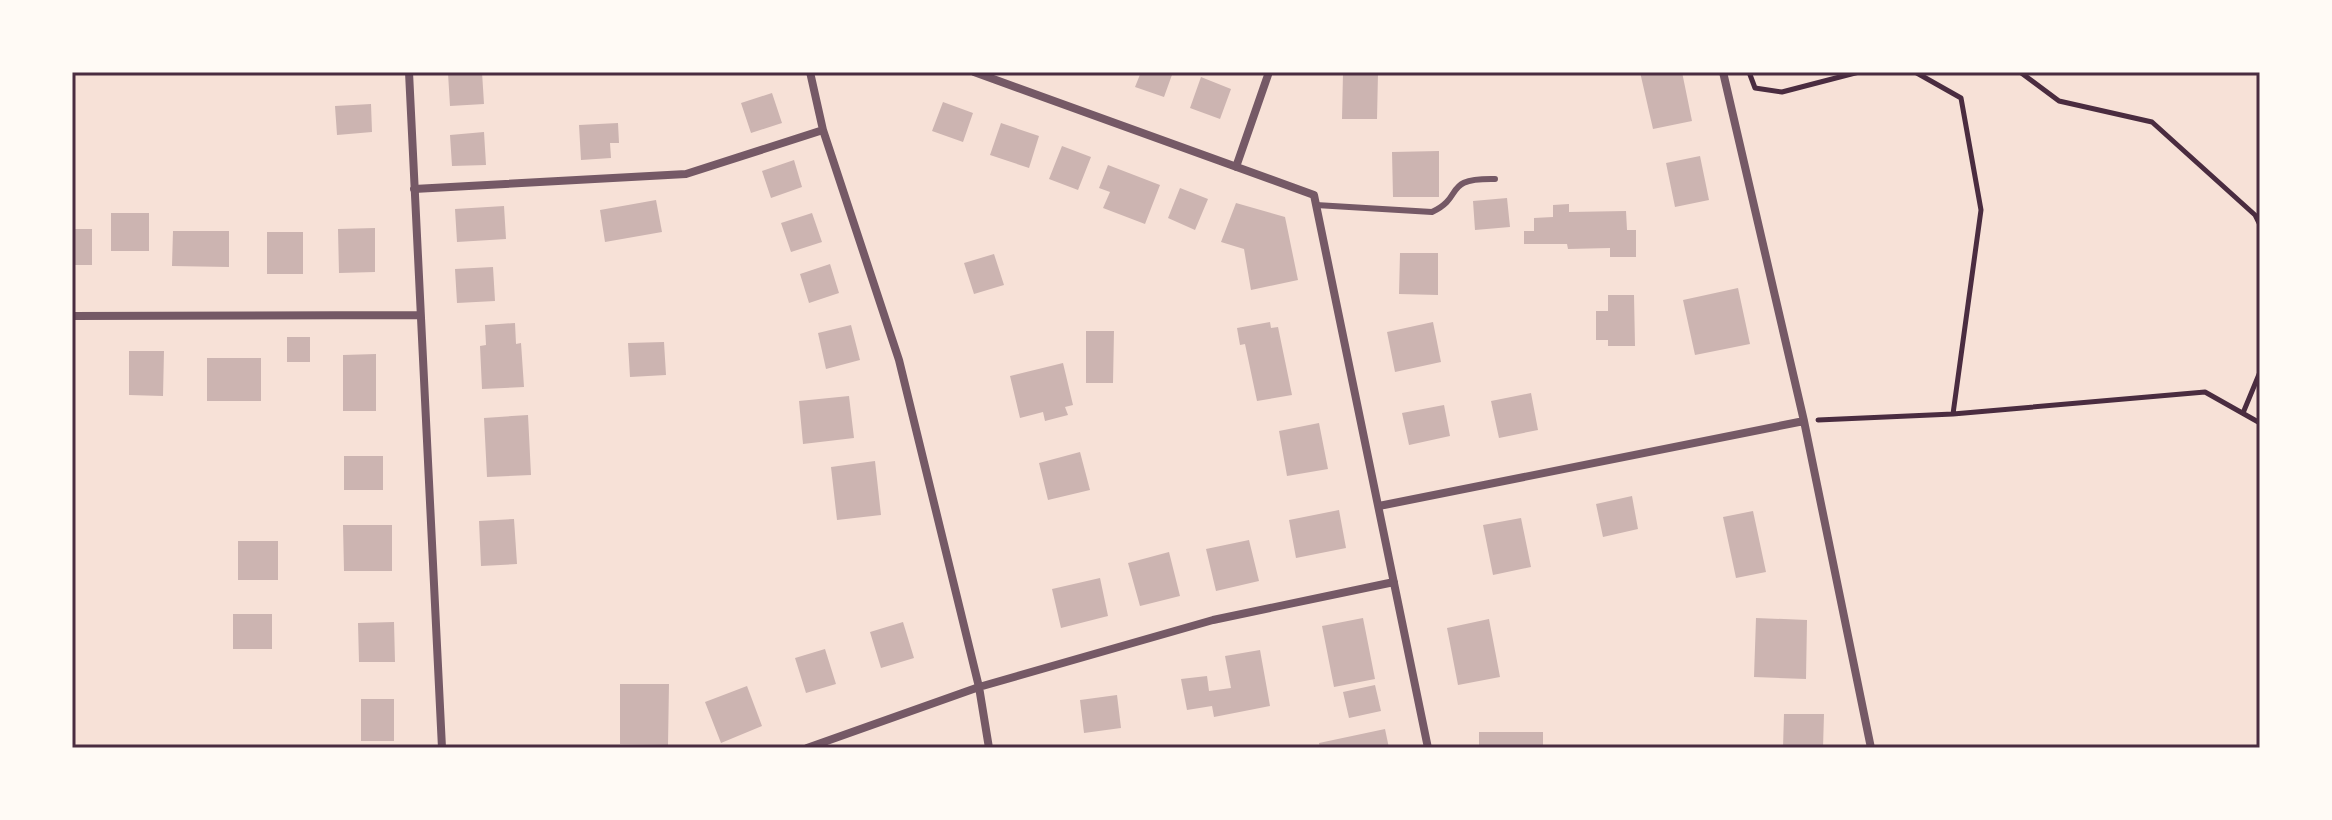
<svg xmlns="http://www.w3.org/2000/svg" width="2332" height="820" font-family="Roboto,sans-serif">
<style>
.building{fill:#ccb4b1}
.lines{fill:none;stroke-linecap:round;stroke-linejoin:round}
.path{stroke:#4a2c40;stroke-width:5}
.service{stroke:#755966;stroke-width:6}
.minor{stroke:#755966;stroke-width:8}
.neatline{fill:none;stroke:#4a2c40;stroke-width:3}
</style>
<rect width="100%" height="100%" fill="#f7e1d7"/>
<path class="building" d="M482 72 484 104 450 106 448 73Z
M1141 72H1173L1164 97 1135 87Z
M1640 72H1682L1692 121 1653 129Z
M1343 73H1378L1377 119H1342Z
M1201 77 1231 89 1220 119 1190 108Z
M772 93 782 123 751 133 741 103Z
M943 102 973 113 963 142 932 131Z
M371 104 372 132 337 135 335 106Z
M618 123 619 143H610L611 158 581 160 579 125Z
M1001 123 1039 136 1029 168 990 155Z
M484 132 486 165 452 166 450 135Z
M1062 146 1091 157 1078 190 1049 179Z
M1439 151V197H1393L1392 152Z
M1700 156 1709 200 1675 207 1666 163Z
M794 160 802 187 771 198 762 171Z
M1108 165 1160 185 1145 224 1103 208 1110 192 1099 188Z
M1180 188 1208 199 1195 230 1168 218Z
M1507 198 1510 227 1475 230 1473 201Z
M656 200 662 232 605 242 600 210Z
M1236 203 1285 217 1298 280 1251 290 1244 249 1221 242Z
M1569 204V212L1626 211 1627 230H1636V257H1610V248L1568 249 1567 244H1524V231H1534V218L1553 217V205Z
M504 206 506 239 457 242 455 209Z
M111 213H149V251H111Z
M812 213 822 242 791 252 781 223Z
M375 228V272L339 273 338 229Z
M72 229H92V265H72Z
M173 231H229V267L172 266Z
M267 232H303V274H267Z
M1400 253H1438V295L1399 294Z
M994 254 1004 285 974 294 964 263Z
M830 264 839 293 809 303 800 274Z
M493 267 495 301 457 303 455 269Z
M1738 288 1750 344 1695 355 1683 300Z
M1608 295H1634L1635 346H1608V340H1596V311H1608Z
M1270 322 1271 328 1278 327 1292 395 1257 401 1245 344 1240 345 1237 328Z
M1433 322 1441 362 1395 372 1387 332Z
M515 323 516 344 521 343 524 387 482 389 480 346 486 345 485 325Z
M851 325 860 360 826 369 818 333Z
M1086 331H1114L1113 383H1086Z
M287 337H310V362H287Z
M664 342 666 375 630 377 628 343Z
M129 351H164L163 396 129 395Z
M376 354V411H343V355Z
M207 358H261V401H207Z
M1063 363 1073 405 1065 407 1068 415 1045 421 1043 412 1020 418 1010 376Z
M1531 393 1538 430 1499 438 1491 401Z
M849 396 854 438 803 444 799 401Z
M1444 405 1450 436 1409 445 1402 413Z
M528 415 531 475 487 477 484 418Z
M1319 423 1328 469 1287 476 1279 431Z
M1080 452 1090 490 1048 500 1039 463Z
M344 456H383V490H344Z
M875 461 881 515 837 520 831 467Z
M1632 496 1638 529 1603 537 1596 504Z
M1339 510 1346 548 1296 558 1289 520Z
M1753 511 1766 572 1736 578 1723 517Z
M1521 518 1531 567 1493 575 1483 525Z
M514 519 517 564 481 566 479 521Z
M343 525H392V571H344Z
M1249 540 1259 581 1216 591 1206 549Z
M238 541H278V580H238Z
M1169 552 1180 596 1140 606 1128 563Z
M1100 578 1108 616 1061 628 1052 589Z
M233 614H272V649H233Z
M1363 618 1375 679 1334 687 1322 626Z
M1756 618 1807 620 1806 679 1754 677Z
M1489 619 1500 677 1458 685 1447 628Z
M394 622 395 662H359L358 623Z
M903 622 914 658 881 668 870 632Z
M825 649 836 684 806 693 795 658Z
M1260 650 1270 706 1214 717 1212 706 1187 710 1181 679 1207 676 1209 691 1231 688 1225 656Z
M620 684H669L668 745 620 744Z
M1375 685 1381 711 1349 718 1343 692Z
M747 686 762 726 721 743 705 702Z
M1117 695 1121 728 1084 733 1080 700Z
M361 699H394V741H361Z
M1784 714H1824L1823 748H1783Z
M1385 729 1389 748H1320L1319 743Z
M1479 732H1543V748H1479Z"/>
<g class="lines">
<path class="path" d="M1749 72 1755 88 1782 92 1859 72
M1915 72 1961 98 1981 210 1953 414
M2020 72 2059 101 2152 122 2255 215 2260 225
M2243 413 2260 372
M1818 420 1953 414 2205 392 2260 423"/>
<path class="service" d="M1316 205 1432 212C1466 196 1441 178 1495 179"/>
<path class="minor" d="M409 72 442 748
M810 72 823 130 899 360 979 687 989 748
M974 72 1314 195 1428 748
M1723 72 1804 421 1871 748
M1236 167 1269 72
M414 189 686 174 823 130
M72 316 420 315
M1379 506 1804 421
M807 748 979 687 1213 620 1394 582"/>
</g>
<rect width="2332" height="820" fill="none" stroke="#fffaf5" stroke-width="148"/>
<rect x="74" y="74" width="2184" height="672" class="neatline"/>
</svg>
